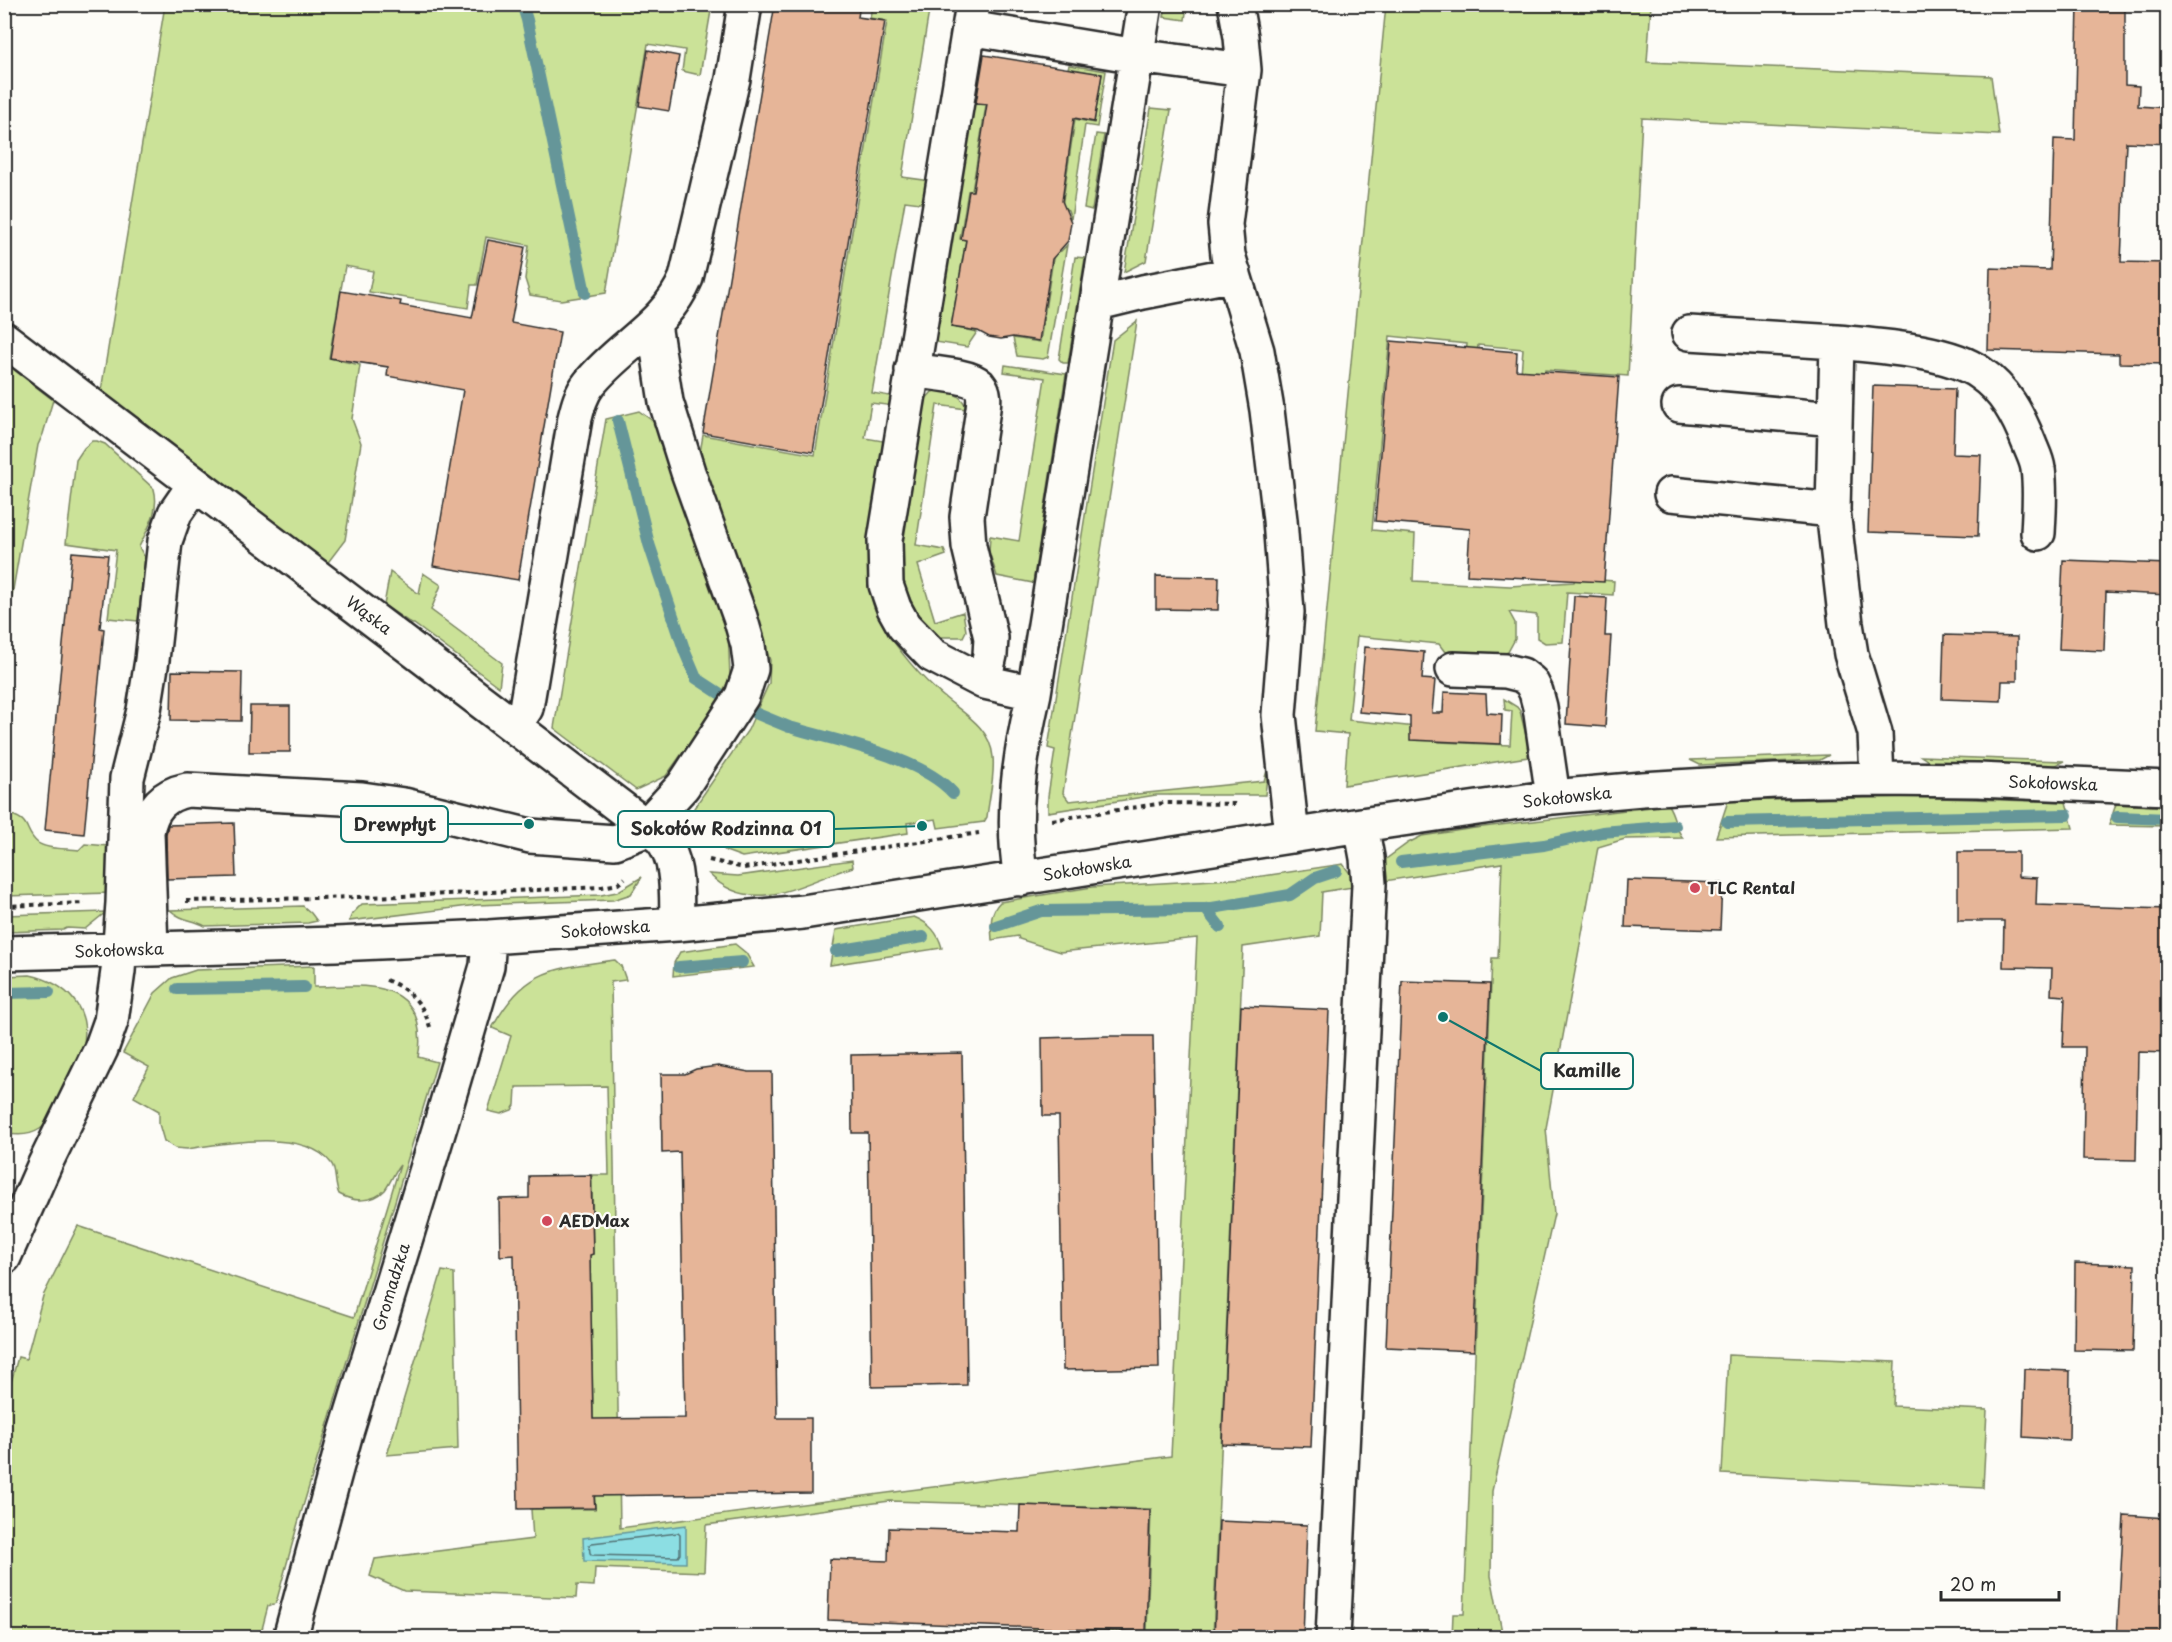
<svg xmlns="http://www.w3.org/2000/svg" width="2172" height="1642" font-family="'Playpen Sans',sans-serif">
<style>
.green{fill:#cbe298;stroke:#7b8662;stroke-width:1.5}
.water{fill:#8cdee3;stroke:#659699;stroke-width:1.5}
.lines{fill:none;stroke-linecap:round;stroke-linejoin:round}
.shore{stroke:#527375;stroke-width:1.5}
.stream{stroke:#659699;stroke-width:12}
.building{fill:#e6b598;stroke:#2b2b2b;stroke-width:1.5}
.minor-casing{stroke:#2b2b2b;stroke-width:38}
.path{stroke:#2b2b2b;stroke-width:4;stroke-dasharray:4.5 4.5;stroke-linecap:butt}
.minor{stroke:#fdfcf7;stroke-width:33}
.poi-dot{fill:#d1495b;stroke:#fdfcf7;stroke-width:2}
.labels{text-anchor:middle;stroke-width:4.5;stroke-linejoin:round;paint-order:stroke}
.street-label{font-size:16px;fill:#2b2b2b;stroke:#fdfcf7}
.poi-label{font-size:16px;font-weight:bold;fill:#2b2b2b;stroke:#fdfcf7;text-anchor:start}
.leader{fill:none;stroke:#0f766e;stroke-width:2}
.callout-dot{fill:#0f766e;stroke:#fdfcf7;stroke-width:2}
.callout{fill:#fdfcf7;stroke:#0f766e;stroke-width:2}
.callout-label{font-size:18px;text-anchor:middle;font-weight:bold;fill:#2b2b2b}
</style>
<rect width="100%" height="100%" fill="#fdfcf7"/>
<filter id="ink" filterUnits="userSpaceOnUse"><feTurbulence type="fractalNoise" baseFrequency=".0167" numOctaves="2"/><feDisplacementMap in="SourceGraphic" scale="12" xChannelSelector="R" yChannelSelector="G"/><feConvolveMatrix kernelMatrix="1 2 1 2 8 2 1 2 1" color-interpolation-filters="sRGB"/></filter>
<g filter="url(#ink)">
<path class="green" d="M165 5H712L700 75 682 71 685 50 648 44 606 293 561 300 530 295 525 279 529 245 486 237 477 285H471L468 308 369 292 373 271 345 266 329 358 360 365 352 419 361 443 345 540 326 565 101 391Z
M872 5H930L902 177 931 181 928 204 905 201 872 393 896 397 894 406 871 403 865 438 889 442C882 482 860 574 875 610 888 638 913 669 936 690 958 711 990 724 993 757 995 776 989 798 987 817L984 822 938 828 936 819 907 823 908 833 742 857 726 851 714 841H692L694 808 748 730 769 683 770 660 699 459 703 435 815 455 887 21 870 18Z
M1166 5H1187L1185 20 1164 17Z
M1386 5H1651L1647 62 1991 76 1999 135 1642 118 1628 376 1545 370 1531 538 1508 536 1523 349 1478 345 1465 523 1451 522 1467 344 1390 336 1372 530 1415 534 1413 581 1510 586 1574 582 1575 578 1614 581 1613 595 1567 592 1563 642 1545 643 1537 638V615L1509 612 1515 623V639L1508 652 1501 655 1456 656 1445 652 1439 644 1357 636 1349 720 1426 728 1441 713 1439 742 1510 745 1512 711 1505 710 1504 699 1517 707 1520 711 1529 748 1528 757 1344 785 1348 734 1315 731Z
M1069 65 1106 71 1097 127 1085 125 1071 219 1068 210 1062 207 1075 119 1094 123 1102 74 1068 68Z
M971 103 986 105 972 191H968L960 239 966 240 951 327 977 332 967 347 929 341Z
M1151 108 1171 110 1146 261 1124 272Z
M1096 134 1104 135 1092 210 1084 208Z
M1067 245 1048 357 1043 359 1017 356 1013 338 1040 342 1054 253 1061 251Z
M1075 257 1085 258 1068 363H1063L1059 359Z
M1137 321 1063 793 1069 801 1264 781 1268 767 1265 795H1156L1048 812V796L1055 750 1048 748 1113 340Z
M5 363 53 400 43 434 38 445 5 636Z
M1005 365 1066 374 1033 583 997 576 989 552 990 536 1019 541 1045 378 1004 372Z
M941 390C955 393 962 396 967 409L937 405 916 545 944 550 946 555 918 565 935 621 963 612 966 631 963 637H940L924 623 916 612 903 582 898 548 924 401 932 392Z
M639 411 654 422 728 629 730 677 714 709 666 776 636 790 554 728 606 419Z
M92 441H97L105 444 154 489C160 510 148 528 139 547L145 558 138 621 108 618 116 550 66 543 76 460 84 448Z
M390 572 419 594 423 573 441 585 431 610 502 663 499 687 414 624H412L384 605Z
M1829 755 1820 760 1700 765 1690 760Z
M1921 756 2064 761 2053 766 1930 762Z
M1908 797 2066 802 2073 828 1716 837 1728 801Z
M2116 804 2167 807V826L2109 825Z
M1668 805C1675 815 1675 829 1683 838L1625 839 1598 847 1546 1128 1554 1214 1492 1491 1491 1576 1503 1637H1452L1453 1614H1464L1492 958H1498L1502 863 1385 881 1384 868 1386 859 1408 843 1422 836 1475 828Z
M4 813C34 819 22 830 38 843 48 850 68 848 79 850L85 844 108 846 110 893 5 896Z
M852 860 853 867C804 881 754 919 709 874L738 876Z
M1343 864 1351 875 1353 887 1322 892 1320 936 1243 947 1213 1637H1032L1033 1628 1147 1632 1151 1509 890 1501 706 1525 704 1572 595 1568 594 1586 577 1585 576 1598 404 1591 370 1576 375 1559 533 1539 531 1509H595L590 1255 593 1254 592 1175H609L607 1086 516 1087 515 1105 512 1110 501 1114 488 1111 511 1036 492 1028C526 968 551 969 615 960L621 966 626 980 611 982 620 1528 1171 1456 1197 938 1060 952 1019 939 1018 936 992 940C991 926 989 913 1000 902L1092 887 1249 878Z
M642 877 631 894 613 900 477 905 349 921 352 914 362 904 601 895 617 892Z
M303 906 311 913 317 921 308 923 205 926C192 919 182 921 170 910Z
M106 912 85 929 67 928 63 930 5 932 4 915Z
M914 917C929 923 938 932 942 948L830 965 836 930Z
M735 944 746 953 754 967 673 976 674 963 680 952Z
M314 966V987C349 987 403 977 417 1020 420 1032 421 1044 418 1057L437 1062 298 1523 276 1603 268 1606 260 1637H5V1404L18 1357 26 1359 43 1296 78 1226 354 1317 400 1165C394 1172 391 1182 385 1190 373 1203 353 1202 339 1194 334 1184 337 1170 331 1163 305 1128 224 1143 187 1149L175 1148 164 1141 159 1124V1111L134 1097 149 1067 123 1053 155 993 172 978 196 970Z
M30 975C66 983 92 1008 83 1048 80 1062 70 1076 63 1090 57 1102 52 1121 40 1129 29 1136 17 1136 5 1133L11 1104 4 1102V976Z
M442 1271 454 1273 458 1449 387 1455Z
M1728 1355 1895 1362 1893 1406 1987 1410 1983 1488 1722 1474Z"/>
<path class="water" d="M686 1525V1563L584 1561 583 1538Z"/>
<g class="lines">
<path class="shore" d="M678 1533 680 1535V1554L678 1557 592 1555 590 1553 589 1545 592 1543Z"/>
<path class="stream" d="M522 4 527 20 585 293
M618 421 649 544 685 652 696 678 719 693
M755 713 789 727
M793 728C840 742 921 757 953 793
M2117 817 2168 819
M1727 822 2067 815
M1401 862 1544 845 1602 832 1675 826
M1206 909 1290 895 1315 878 1336 871
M996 926 1041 911 1195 909H1206L1220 927
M836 951 923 937
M679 967 742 962
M177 989 304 987
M4 993 49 992"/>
</g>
<path class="building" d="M775 4H860L858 17 885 21 813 452 703 433Z
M2078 4H2125V85L2139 86 2138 106 2168 108V144L2126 142 2121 262 2168 263V364L2119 363V354L1988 350 1990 268 2050 270 2054 139 2075 140Z
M648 50 679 56 669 111 639 106Z
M984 55 1102 74 1094 122 1074 118 1062 201 1071 222 1068 241 1052 259 1039 341 1013 337 1001 339 989 337 978 331 951 327 966 240 961 239 969 191H973L987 104 976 103Z
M488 240 525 247 511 323 560 332 518 580 433 566 463 390 387 376 388 367 330 358 341 291 401 301 400 305 472 318Z
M1391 341 1517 352 1516 370 1619 377 1604 582 1467 575 1470 529 1375 521Z
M1873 386 1955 389 1953 454 1981 455 1978 536 1868 532Z
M72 552 108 555 100 628 104 629 84 834 45 830Z
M2063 560 2168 564V595L2106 592 2104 651 2059 649Z
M1156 576 1219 577 1218 610 1156 609Z
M1574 596 1607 598 1605 636H1611L1605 727 1566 724Z
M1944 635 2017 637V681H2002L2001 701 1942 699Z
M1365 647 1424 652 1422 679 1435 680 1432 713H1443L1444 692 1486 694 1487 713 1502 714 1501 744 1410 740V716L1359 712Z
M172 671 242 672 241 721 171 720Z
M250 706H290V752H249Z
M234 823 236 877 167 879 166 834 168 825Z
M1958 852H2018V877L2037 878 2036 905 2168 909V1053L2138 1052 2136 1160 2083 1159 2085 1047H2063L2065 996 2051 995 2052 968 2003 967 2004 921H1958Z
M1627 880 1722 883 1720 930 1625 927Z
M1402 981 1490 984 1474 1351 1386 1347Z
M1241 1006 1329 1010 1311 1447 1222 1444Z
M1107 1036H1153L1159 1368 1063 1370 1059 1116H1043L1042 1038Z
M962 1053 967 1385 872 1387 868 1133H852L851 1055Z
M718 1066 749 1072H772L777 1418H811V1493L594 1496 595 1508 518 1509 514 1255 500 1256 499 1199 529 1198V1176L591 1175 593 1254 590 1255 593 1419 685 1418 680 1152 662 1153 661 1074H685L696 1069Z
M2075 1263 2135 1265 2133 1351 2074 1350Z
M2025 1369 2070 1371 2069 1440 2023 1437Z
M1020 1505 1150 1510 1146 1632 828 1620 830 1559 888 1561 889 1528 1019 1532Z
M2124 1515 2167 1518 2160 1638H2117Z
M1219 1521 1307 1525 1303 1638H1214Z"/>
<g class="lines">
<g class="minor-casing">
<path id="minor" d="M973 4 885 540 886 585 894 608 904 626 932 655 984 682 1034 693
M1235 4 1241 37 1244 70 1225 224 1228 255 1257 351 1267 410 1280 520 1287 612 1279 715 1292 836
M969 28 1137 56 1244 70
M1098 303 1143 292 1234 274
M1689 333 1837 342 1833 510 1846 624 1851 654 1875 733 1877 779
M4 339 661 838C680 861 676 896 677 924
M1837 342C1876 346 1948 350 1980 373 2005 390 2018 415 2029 443 2032 451 2037 460 2038 469 2041 490 2039 512 2038 533
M912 370C928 373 969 375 979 385 985 392 984 401 983 409L967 517 969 546 991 638 990 655 984 682
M1679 405 1835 419
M1671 494 1833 510
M1453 669 1506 671 1522 675 1531 682 1536 692 1540 707 1553 797
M514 726 526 708 575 418C578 406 581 394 589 384 620 345 666 326 686 278L733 79 745 4
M1021 879C1010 815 1020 755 1034 693L1145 4
M151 949 147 832C151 808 163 795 187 790L362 799 404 805 530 836 615 842 638 833 646 826 683 786 742 696 751 669 748 645 740 617 688 472 666 402 654 324
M4 953 336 944 489 937 677 924 803 912 1361 825 1553 797 1642 789 1775 781 1877 779 1978 780 2168 788
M4 1257 45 1164 101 1049 111 1021 118 971 123 903 127 778 144 710 152 660 165 541 175 513 195 484
M290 1638 345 1436 442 1120 487 966 489 937
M1333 1638 1369 884 1367 858 1361 825"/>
</g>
<path class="path" d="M1052 820 1164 803 1238 804
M709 860 744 868 979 833
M186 901 403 896 602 887 618 884 625 878
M4 906 85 903
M386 980C409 989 423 1003 430 1027"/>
<use href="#minor" class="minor"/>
</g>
</g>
<g class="poi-dot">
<circle cx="1695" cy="888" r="6"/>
<circle cx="547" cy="1221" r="6"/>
</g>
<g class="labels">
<g class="street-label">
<text transform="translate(369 615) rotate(37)" y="6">Wąska</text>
<text transform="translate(2053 783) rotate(2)" y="6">Sokołowska</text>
<text transform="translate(1567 797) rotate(-6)" y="6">Sokołowska</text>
<text transform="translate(1087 868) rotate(-9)" y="6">Sokołowska</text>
<text transform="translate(605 929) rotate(-4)" y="6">Sokołowska</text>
<text transform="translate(119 950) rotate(-2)" y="6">Sokołowska</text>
<text transform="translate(391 1287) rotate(-73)" y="6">Gromadzka</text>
</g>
<g class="poi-label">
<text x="1707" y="894">TLC Rental</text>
<text x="559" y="1227">AEDMax</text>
</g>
</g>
<path class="leader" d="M529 824L448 824M922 826L834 829M1443 1017L1541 1071"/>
<g class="callout-dot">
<circle cx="529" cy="824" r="6"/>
<circle cx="922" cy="826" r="6"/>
<circle cx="1443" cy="1017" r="6"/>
</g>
<g class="callout">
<rect x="341" y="806" width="107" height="36" rx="6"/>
<rect x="618" y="811" width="216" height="36" rx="6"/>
<rect x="1541" y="1053" width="92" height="36" rx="6"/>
</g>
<g class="callout-label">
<text x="395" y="831">Drewpłyt</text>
<text x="726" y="835">Sokołów Rodzinna 01</text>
<text x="1587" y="1077">Kamille</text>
</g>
<rect width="2172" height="1642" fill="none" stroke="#fdfcf7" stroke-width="24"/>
<rect x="12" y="12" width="2148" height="1618" fill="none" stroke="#2b2b2b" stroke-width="2" filter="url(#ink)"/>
<path d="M1941 1591v9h118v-9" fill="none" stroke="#2b2b2b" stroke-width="3"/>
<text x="1950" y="1591" font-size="18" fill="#2b2b2b" stroke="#fdfcf7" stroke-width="4.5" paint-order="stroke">20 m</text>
</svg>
